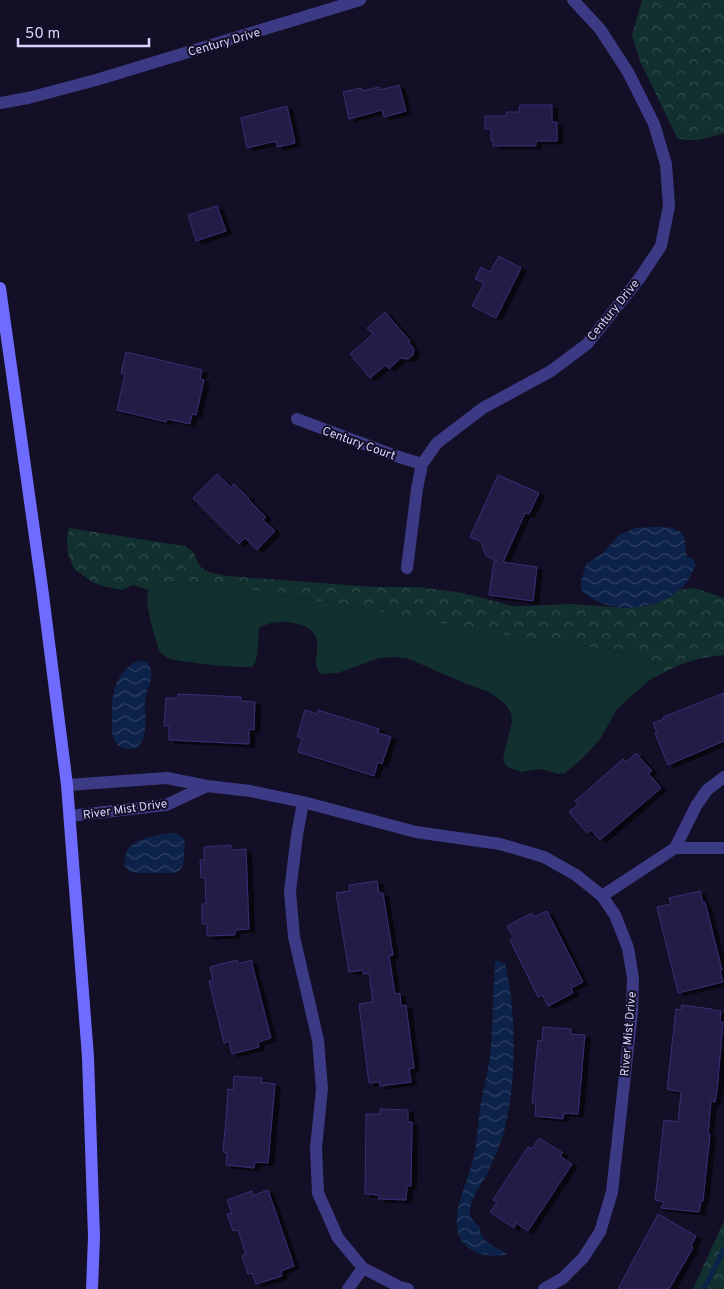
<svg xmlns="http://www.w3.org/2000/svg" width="724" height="1289" font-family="Overpass,sans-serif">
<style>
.green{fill:#12302f}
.forest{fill:url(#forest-crowns)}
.water{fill:url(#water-waves)}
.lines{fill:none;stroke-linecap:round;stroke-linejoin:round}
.stream{stroke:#0c2248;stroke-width:5}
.building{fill:#241b47;stroke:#3b2d73;filter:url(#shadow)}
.street{stroke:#3d3a85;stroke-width:12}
.secondary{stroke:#6f6bff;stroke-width:12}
.labels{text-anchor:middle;stroke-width:4;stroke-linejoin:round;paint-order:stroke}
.street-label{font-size:12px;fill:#d9d4ff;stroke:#130f26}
</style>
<defs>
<pattern id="forest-crowns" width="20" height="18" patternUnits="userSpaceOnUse" patternTransform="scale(1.25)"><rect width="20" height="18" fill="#12302f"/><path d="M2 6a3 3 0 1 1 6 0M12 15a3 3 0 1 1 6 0" fill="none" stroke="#344d4e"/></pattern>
<pattern id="water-waves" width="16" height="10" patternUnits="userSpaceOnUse" patternTransform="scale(1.25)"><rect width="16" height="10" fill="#0c2248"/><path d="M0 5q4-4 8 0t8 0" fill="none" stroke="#2f4163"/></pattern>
<filter id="shadow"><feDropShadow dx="5.5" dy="3" stdDeviation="0" flood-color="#0009"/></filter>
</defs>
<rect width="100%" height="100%" fill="#130f26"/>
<path class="green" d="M177 581 232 587 362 608 499 634 610 650 645 658 657 665 663 673 651 679 617 709 601 738 585 756 565 773 559 774 540 769 521 772 508 767 505 764 503 758 512 722 511 713 505 704 489 692 464 683 409 659 395 657 379 658 338 673 321 674C310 663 321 650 316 637 309 620 273 618 259 628 258 636 259 661 253 666 247 670 181 662 171 659 166 658 162 654 159 651 156 639 141 596 150 589 157 584 169 583 177 581Z"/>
<path class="forest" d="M642 0H724V133C708 138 694 143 677 138L640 61 632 35Z
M69 528 184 546 193 551C202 574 204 571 227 576L375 587H418L463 593 513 606H526L571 604 626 608 644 606 655 604 680 590 691 588 701 590 724 598V655C703 657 682 662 663 673L657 665 645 658 610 650 499 634 362 608 232 587 177 581 158 585 149 590 133 585 122 590 102 586 94 583 74 569 68 554 67 539Z
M724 1221V1289H693Z"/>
<path class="water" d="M635 528C648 528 677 522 684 537 686 544 685 550 687 557L693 559 696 565C691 575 687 585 678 591 652 612 605 615 581 590V582L586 564 603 553 619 535Z
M139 660 148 663C158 679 142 691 145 710 147 723 146 752 127 749 123 749 117 746 115 741 111 735 112 725 112 719 111 695 115 671 139 660Z
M169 833 177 834 183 838 185 843 183 866 179 871 173 873H136L129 871 124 865C125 860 125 854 128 849 135 839 157 835 169 833Z
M497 960 505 964C517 1013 518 1099 499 1146 496 1155 491 1165 487 1174 481 1185 470 1198 470 1212 470 1219 475 1223 480 1227 480 1243 496 1247 508 1254 491 1258 467 1255 459 1236 451 1213 465 1189 471 1167 477 1149 477 1129 480 1110 483 1089 489 1068 491 1047 493 1019 493 991 495 963Z"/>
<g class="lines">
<path class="stream" d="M704 1289 724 1249"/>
</g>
<path class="building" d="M399 85 406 111 384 117 382 110 349 119 343 92 361 88 362 91 379 87 380 90Z
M520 105H552V122H557V141H536V146H493V141H491V129H485V116H506V112H519Z
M287 106 295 143 277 147 276 141 247 148 241 118Z
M217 206 226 231 196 241 188 215Z
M499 256 521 268 496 318 472 306 484 283 475 279 481 267 490 272Z
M385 312 410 341 409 343 414 349 413 355 408 359 401 358 389 369 386 365 370 378 350 354 373 334 367 328Z
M126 352 202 370 200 379 204 380 196 415 192 414 190 424 167 419 166 422 117 410 125 374 121 373Z
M217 474 231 487 234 484 249 498 248 499 266 517 263 520 275 531 257 550 245 538 239 544 193 498Z
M498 475 539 493 529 514 525 513 503 562 537 567 533 601 489 595 494 561H497L486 556 481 542 470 537Z
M724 693V741L668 765 655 733H657L653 723 664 719 663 717Z
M178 694 241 697V701L255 702 254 730 249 729V744L169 740V726H164L166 698H178Z
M305 710 317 714 318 710 379 729 378 733 391 737 382 764 378 762 374 776 298 752 302 738 297 737Z
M636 753 652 771 648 773 661 788 600 840 591 830 587 833 569 812 578 804 575 801 590 788 623 759 626 762Z
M231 845 232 850 246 849 249 929 235 930V935L207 936V924H202V904H206L205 878H201L200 860H204V847Z
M377 881 379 893H383L390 937 393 955 389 956 395 994 400 993 401 1006 406 1005 414 1068 409 1069 411 1082 380 1086V1082L369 1083 359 1004 373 1002 369 973 363 974V970L349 972 336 893 350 891 349 885Z
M700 891 703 903 705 902 722 970 720 971 723 982 678 993 657 907 671 904 669 898Z
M547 911 583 982 571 988 573 993 548 1006 542 995 538 997 510 940 514 938 507 926 532 913 534 917Z
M237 960 238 964 251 960 271 1038 258 1042 259 1047 232 1054 229 1041 224 1043 209 981 213 980 210 967Z
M681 1005 712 1009V1010L721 1011 720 1022H723L717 1091 715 1102 711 1101 708 1134H710L703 1201H701L699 1212 661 1208 664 1202 655 1200 664 1120 678 1122 681 1092 667 1089 676 1009 682 1010Z
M543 1027 571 1029V1034L585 1035 578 1114 564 1113 563 1119 535 1116 536 1103H532L535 1070 538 1040 542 1041Z
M234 1076 262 1078 261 1082 275 1084 268 1163 255 1162 254 1168 226 1165 227 1153 223 1152 226 1119 228 1089 233 1090Z
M380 1109 408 1110V1122H412L411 1186H407L406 1200 378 1199 379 1195 365 1194 366 1114H380Z
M539 1138 563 1153 560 1156 572 1164 528 1231 516 1223 514 1228 490 1212 497 1202 493 1200 504 1183 528 1147 532 1149Z
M268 1190 294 1266 281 1271 282 1276 256 1284 252 1273 248 1274 242 1256 246 1254 238 1230 233 1231 227 1214 232 1213 227 1200 252 1191V1196Z
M658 1214 696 1236 691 1246 693 1248 669 1289H618Z"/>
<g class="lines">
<path class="street" d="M0 103 28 98 96 80 360 0
M297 419 399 457 422 464
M407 568 417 489 422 464 437 443 483 408 551 371 587 344 639 279 661 246 669 206 666 164 654 124 628 72 600 29 573 0
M67 785 167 778 207 786 250 791 303 802 416 832 500 844 544 857 576 875 602 896 615 915 628 948 633 978 632 1012 612 1192 600 1232 583 1258 563 1278 544 1289
M303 802 297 835 290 891 294 937 318 1040 322 1089 316 1148 318 1193 338 1238 363 1268 400 1287 408 1289
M70 816 166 805 207 786
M675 848H724
M602 896 675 848 696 806 707 790 724 777
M348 1289 363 1268"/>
<path class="secondary" d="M0 288 42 587 67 785 88 1057 94 1237 92 1289"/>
</g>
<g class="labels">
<g class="street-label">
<text transform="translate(224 42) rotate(-16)" y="4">Century Drive</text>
<text transform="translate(613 310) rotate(-51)" y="4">Century Drive</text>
<text transform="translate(359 443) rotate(20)" y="4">Century Court</text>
<text transform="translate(125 809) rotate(-8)" y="4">River Mist Drive</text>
<text transform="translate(628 1034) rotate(-85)" y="4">River Mist Drive</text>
</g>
</g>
<path d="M18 38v8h131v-8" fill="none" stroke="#d9d4ff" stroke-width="2.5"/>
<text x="25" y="38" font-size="15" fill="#d9d4ff" stroke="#130f26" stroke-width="4" paint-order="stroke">50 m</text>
</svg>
